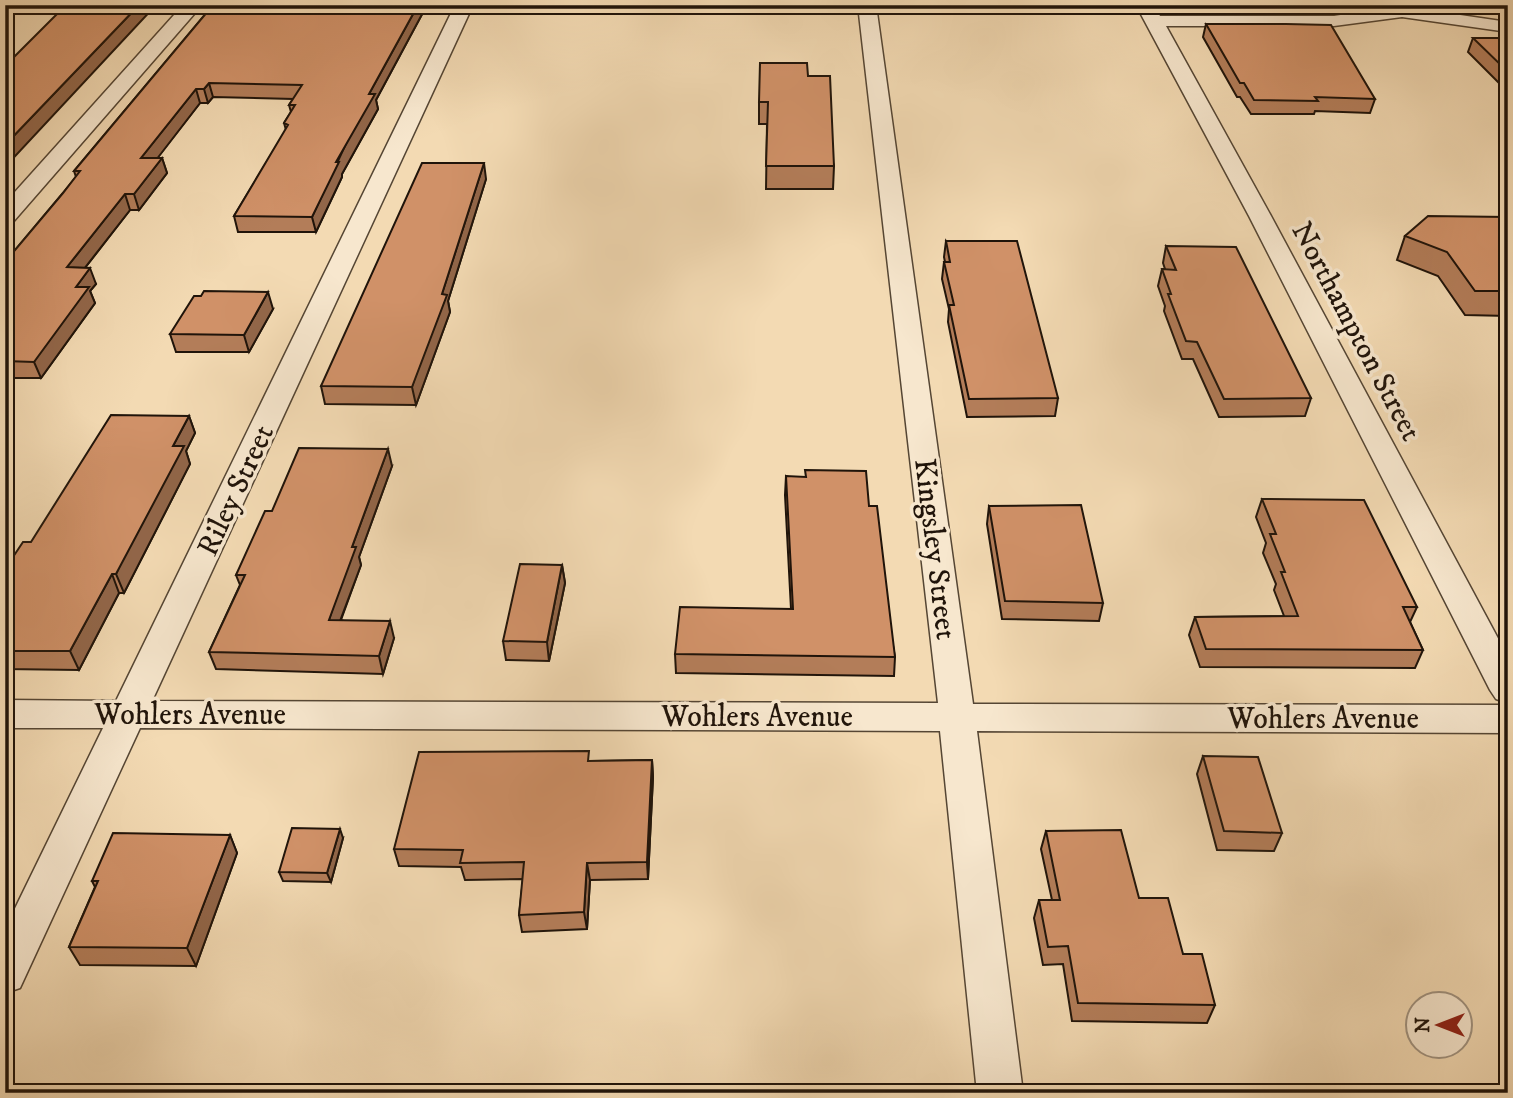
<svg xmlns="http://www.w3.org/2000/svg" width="1513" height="1098" font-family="'IM FELL DW Pica',serif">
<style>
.green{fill:#b6c090;stroke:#6b6a4d;stroke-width:2}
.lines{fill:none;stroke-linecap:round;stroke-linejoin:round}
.minor-casing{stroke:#554634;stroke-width:3}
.motorway-casing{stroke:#20140a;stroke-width:4}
.minor{fill:#f7e7ce;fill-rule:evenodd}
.motorway{fill:#f3dab3;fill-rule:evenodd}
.wall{fill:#b37d59;stroke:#20140a;stroke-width:2}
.shaded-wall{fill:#926649;stroke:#20140a;stroke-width:2}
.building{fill:#d09168;stroke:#20140a;stroke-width:2}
.labels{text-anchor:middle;stroke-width:7;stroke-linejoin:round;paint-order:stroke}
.street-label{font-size:30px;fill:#20140a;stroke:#f7e7ce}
</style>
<rect width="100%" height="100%" fill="#f3dab3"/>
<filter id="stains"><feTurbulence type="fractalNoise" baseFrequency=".00286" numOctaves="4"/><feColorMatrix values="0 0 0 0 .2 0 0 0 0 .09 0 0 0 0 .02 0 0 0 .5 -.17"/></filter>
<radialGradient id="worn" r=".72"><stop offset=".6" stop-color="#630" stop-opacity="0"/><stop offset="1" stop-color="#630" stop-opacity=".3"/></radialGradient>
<path class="green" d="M1178 5H1267L1318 12H1181Z"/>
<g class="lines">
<g class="minor-casing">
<path id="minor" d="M183 5H202L13 222 5 224V203Z
M455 5H473L152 701 938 703 858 5H876L973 704 1508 705V733L977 731 1023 1093H977L940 731 140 728 20 988 5 993V929L103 728H5V700L116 701Z
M1136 5H1154L1160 16H1334L1373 10 1375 5H1392L1508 22V32L1402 17 1334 26H1166L1271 216 1508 657V703L1496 699 1490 690 1249 216Z"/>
</g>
<g class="motorway-casing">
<path id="motorway" d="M1477 5H1508V14L1480 10Z"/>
</g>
<use href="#minor" class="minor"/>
<use href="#motorway" class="motorway"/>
</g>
<path class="wall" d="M213 5H427L376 100 378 109 342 174V177L316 232H238L234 216 286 130 284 123 291 112 289 105 293 99 213 97 208 103H200L157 158H162L167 173 139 210H130L85 268 96 284 90 291 95 303 41 378H7L5 381V262L63 193 76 177 74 171Z
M1206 24 1375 99 1370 113 1315 111 1314 114H1251L1240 97H1237L1203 37Z
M1473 38H1508V92L1468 52Z
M808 76 834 166 833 189H766L767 124H759V102Z
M486 179 448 301 450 312 416 405 325 404 321 386Z
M1508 217V316L1465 315 1438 276 1397 260 1405 236Z
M946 241 1058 398 1055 416 967 417 948 322 949 309 942 279 944 262H945L944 257Z
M1166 246 1311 398 1305 416 1219 417 1193 359H1182L1164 311 1165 306 1158 286 1162 269H1165L1163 263Z
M273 309 249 352H176L170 334Z
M189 416 195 433 186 451 190 464 124 593H119L79 670 5 669V569L31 542Z
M392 466 359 557 361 565 341 620 394 638 383 674 216 669 209 652 240 585 236 575 272 511Z
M786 476 869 506 895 657 894 676 676 673 675 654 791 609 785 495Z
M1262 499 1417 607 1410 622 1423 650 1415 668 1200 667 1189 635 1195 617 1284 616 1274 590 1276 584 1263 553 1266 543 1256 517Z
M989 506 1103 603 1099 621 1002 619 987 524Z
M1508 521V549L1500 537Z
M562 565 565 583 549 661 506 660 503 641Z
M1203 756 1282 833 1274 851 1217 850 1197 774Z
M652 760 653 777 648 879 590 880 587 929 522 932 519 915 523 879 465 880 461 867 399 866 394 849 591 761Z
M1046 831 1139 898 1183 954 1215 1005 1207 1023 1072 1021 1063 964 1043 965 1034 918 1039 900H1052L1041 849Z
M230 835 237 853 196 966 80 965 69 947 95 887 92 881Z
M343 838 331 882 283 881 279 872Z"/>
<path class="shaded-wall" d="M139 5H156L5 167V145Z
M418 5H427L376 100 378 109 342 174V177L316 232 312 217 369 94Z
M209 83 213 97 208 103 204 89Z
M196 89 200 103 146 173 141 158Z
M162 158 167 173 139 210 134 194Z
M484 163 486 179 448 301 450 312 416 405 412 387Z
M125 194 130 210 73 283 67 267Z
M90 268 96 284 90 291 95 303 41 378 34 362 76 287Z
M268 292 273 309 249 352 244 335Z
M189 416 195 433 186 451 190 464 124 593 116 574 173 446Z
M388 449 392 466 359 557 361 565 334 637 329 620 352 547Z
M562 565 565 583 549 661 547 642Z
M112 574 119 593 79 670 70 651Z
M390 621 394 638 383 674 379 656Z
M652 760 653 777 648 879 647 862Z
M340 829 343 838 331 882 327 873Z
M230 835 237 853 196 966 187 948Z
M587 863 590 880 587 929 584 912Z"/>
<path class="building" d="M66 5H139L5 145V66Z
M213 5H418L369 94H375L336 162H339L312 217 234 216 288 125 284 123 295 105H289L302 85 209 83 204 89H196L141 158H162L134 194H125L67 267 90 268 76 287H89L34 362 5 361V262L63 193 80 171H74Z
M1206 24H1286L1331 25 1375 99 1315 97 1318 101 1254 100 1244 83H1240Z
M1473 38H1508V72Z
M760 63H807L808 76H830L834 166H766L768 102H759Z
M422 163H484L442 294 447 295 412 387 321 386Z
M1428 216 1508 217V291H1475L1447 252 1405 236Z
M946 241H1017L1058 398 969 399 949 305H954L944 262H950Z
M1166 246 1236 247 1311 398 1224 399 1197 342 1186 341 1168 294H1171L1162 269 1176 270Z
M204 291 268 292 244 335 170 334 194 296H201Z
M111 415 189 416 173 446H184L116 574H112L70 651H5V569L23 542H31Z
M299 448 388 449 352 547H356L329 620 390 621 379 656 209 652 245 575H236L265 511H272Z
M805 470 866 471 869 506H877L895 657 675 654 680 607 793 609 786 476 806 477Z
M1262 499 1364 500 1417 607H1403L1423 650 1206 649 1195 617 1298 616 1281 572H1285L1270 534H1276Z
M1081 505 1103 603 1005 601 989 506Z
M520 564 562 565 547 642 503 641Z
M589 751 588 761 652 760 647 862 587 863 584 912 519 915 524 862 460 863 463 850 394 849 419 752Z
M1203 756 1258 757 1282 833 1224 831Z
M292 828 340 829 327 873 279 872Z
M1121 830 1139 898H1168L1183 954H1202L1215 1005 1078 1003 1068 946 1048 947 1039 900H1060L1046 831Z
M113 833 230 835 187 948 69 947 98 881H92Z"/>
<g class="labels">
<g class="street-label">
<text transform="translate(1357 331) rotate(62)" y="10">Northampton Street</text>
<text transform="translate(235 490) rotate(-65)" y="10">Riley Street</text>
<text transform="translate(936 549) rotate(83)" y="10">Kingsley Street</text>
<text x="190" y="724">Wohlers Avenue</text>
<text x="757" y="726">Wohlers Avenue</text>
<text x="1323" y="728">Wohlers Avenue</text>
</g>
</g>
<rect width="1513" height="1098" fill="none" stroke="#f3dab3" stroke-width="28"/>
<rect x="7" y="7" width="1499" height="1084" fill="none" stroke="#20140a" stroke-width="3.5"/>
<rect x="14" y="14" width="1485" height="1070" fill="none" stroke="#20140a" stroke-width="2"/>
<g transform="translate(1439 1025) rotate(270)"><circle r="33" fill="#f7e7ce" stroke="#a19380" stroke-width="2"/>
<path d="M0-5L12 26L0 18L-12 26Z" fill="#8f2418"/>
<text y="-10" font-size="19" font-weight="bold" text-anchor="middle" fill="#20140a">N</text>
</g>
<rect width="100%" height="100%" filter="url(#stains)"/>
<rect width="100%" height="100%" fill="url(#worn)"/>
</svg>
